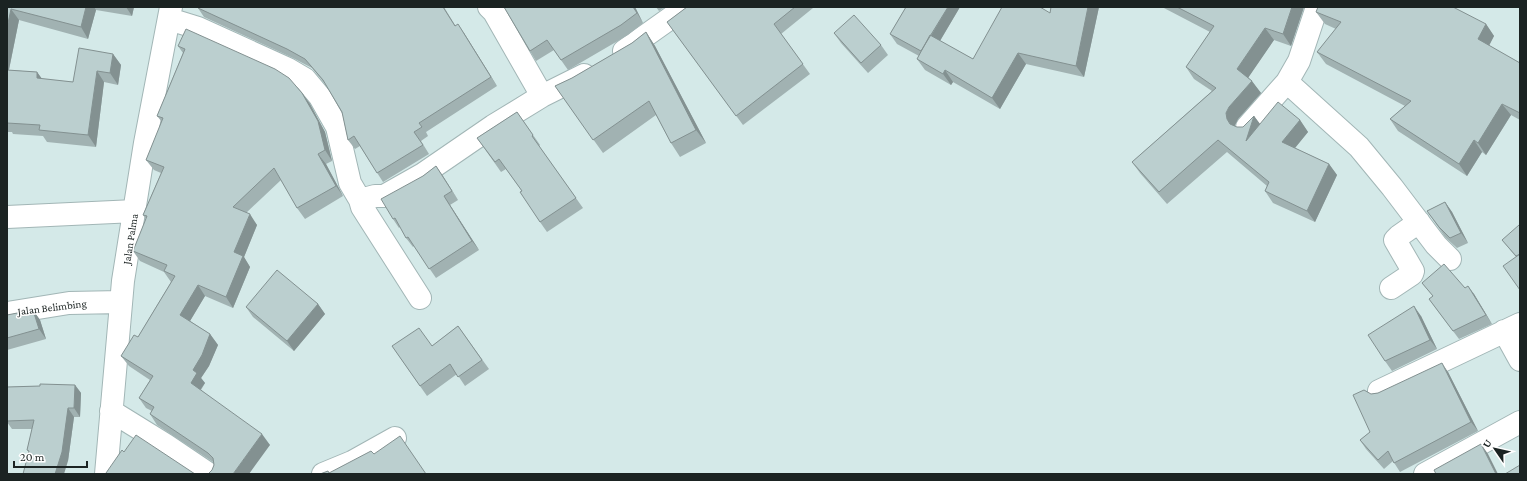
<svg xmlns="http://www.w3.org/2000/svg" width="1527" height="481" font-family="'Crimson Pro',serif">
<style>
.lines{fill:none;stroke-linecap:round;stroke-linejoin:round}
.minor-casing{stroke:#a2b6b6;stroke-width:24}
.minor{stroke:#fff;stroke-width:22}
.wall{fill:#a1b2b2}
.shaded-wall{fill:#839191}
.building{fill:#bbcfcf;stroke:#839191}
.labels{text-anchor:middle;stroke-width:3;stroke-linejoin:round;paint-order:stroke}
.street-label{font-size:11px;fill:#1b2322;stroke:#fff}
</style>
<rect width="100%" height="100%" fill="#d4e9e8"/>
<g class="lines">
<g class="minor-casing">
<path id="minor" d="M489 7 494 12 542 96
M169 19 198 28 288 69 305 79 320 97 337 127 350 183 360 200 375 196H384L423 174 493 126 542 96 584 75
M624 51 686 7
M1287 82 1359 147 1392 187 1436 245 1450 259
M1247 127 1287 82 1299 61 1317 7
M360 200 362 207 420 298
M7 217 135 211
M1391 288 1412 274 1413 271 1395 240 1399 236 1419 222
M7 313 69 303 121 302
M1504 331 1520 360
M1379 391 1520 324
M111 411 166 445 209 474
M106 474 123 281 145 143 171 7
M323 474 352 462 395 438
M1425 474 1520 422"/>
</g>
<use href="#minor" class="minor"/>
</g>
<path class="wall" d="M7 7H134L132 16 96 10 88 39 19 20 9 70 37 72 42 79 73 82 113 54 121 65 118 85 104 82 96 147 47 142 43 136 13 134 12 132H7Z
M198 7H444L455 25 464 33 497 86 426 132 428 136 421 141 429 154 383 182 360 146 355 149 348 140 342 112 326 85 312 68 293 58 204 17 198 8Z
M504 7H635L643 23 628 35 568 70 554 50 536 61 530 51Z
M656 7H665L659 11Z
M687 7H813V8L781 34 810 74 743 125 667 22Z
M906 7H960L940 41 973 59 1050 13 1051 7H1099L1084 77 1026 64 1000 109 953 82 951 85 925 70 917 59 919 56 897 44 890 34Z
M1162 7H1304L1291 46 1274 40 1248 77 1261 93 1238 119 1235 125V127H1243L1254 116 1260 124 1300 120 1308 132 1295 148 1329 164 1337 175 1315 222 1273 203 1265 191 1267 186 1227 152 1167 204 1140 173 1132 162 1212 91 1194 79 1186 67 1210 32Z
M1316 12 1486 24 1494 36 1489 46 1520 63V120L1511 115 1486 155 1482 152 1467 176 1398 131 1390 119 1405 106 1326 64 1317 52 1336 29 1325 24Z
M646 32 655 46 706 143 680 157 671 143 656 115 603 153 555 86 572 78 632 43Z
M834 33 881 45 888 55 868 73 841 43Z
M178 46 302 93 310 104 325 132 332 161 326 164 343 196 305 219 297 208 281 180 246 213 257 225 244 257 250 267 233 308 205 296 190 321 210 334 218 345 209 366 201 378 205 383 201 390 270 445 212 470 214 465 213 462 157 425 150 414 152 411 146 408 139 398 150 380 129 366 121 356 138 337 171 282 164 272 140 261 133 251 146 219 143 215 161 173 154 170 146 160 162 122 157 116 183 53Z
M517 112 540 145 539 146 583 208 547 232 540 222 522 191 506 169 501 172 477 138Z
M436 166 458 200 450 205 479 250 436 278 414 246 413 247 406 238 400 227 399 228 393 219 423 176Z
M1445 202 1452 212 1468 243 1457 248 1445 237 1427 211Z
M1520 226V290L1516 257 1502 240Z
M1422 283 1465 288 1474 294 1492 324 1459 339 1429 299 1433 296Z
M318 304 325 314 294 351 253 317 246 307Z
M33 310 40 320 46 339 7 350V315Z
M1421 316 1437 349 1392 371 1385 361Z
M458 326 489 369 465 386 457 374 427 396 392 346H432Z
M1448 372 1478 431 1400 472 1393 461 1384 469 1366 449 1360 440 1370 432 1371 394 1378 393Z
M75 385 81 393 80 417H74L68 461 29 452 27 450 32 429H12L7 422V387L40 386Z"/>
<path class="shaded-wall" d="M86 7H94L96 10 88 39 81 27Z
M126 7H134L132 16Z
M633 7H635L643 23 637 13Z
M948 7H960L928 61 922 51Z
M1088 7H1099L1084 77 1076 66Z
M1292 7H1304L1291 46 1283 34Z
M11 9 19 20 7 79V28Z
M458 24 464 33 497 86 491 77Z
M1486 24 1494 36 1486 51 1478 39Z
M1265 28 1274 40 1246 81 1237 69Z
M646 32 655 46 706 143 696 130Z
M1018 53 1026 64 1000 109 992 98Z
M113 54 121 65 118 85 110 73Z
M945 70 953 82 951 85 943 74Z
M97 71 104 82 96 147 88 135Z
M37 72 45 83 37 78Z
M1252 81 1261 93 1238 119 1235 125V131L1227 119 1226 113 1229 107Z
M302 93 310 104 325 132 332 161 325 150Z
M1502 104 1511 115 1486 155 1478 143Z
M1254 116 1263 128 1246 141Z
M1300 120 1308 132 1290 154 1282 142Z
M1474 140 1482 152 1467 176 1459 164Z
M318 154 326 164 343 196 336 186Z
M1329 164 1337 175 1315 222 1307 211Z
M436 166 443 176 458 200 452 191Z
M444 196 450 205 479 250 472 241Z
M1445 202 1452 212 1468 243 1461 233Z
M250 214 257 225 244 257 250 267 233 308 226 297 234 252Z
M198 285 205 296 187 326 180 315Z
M1468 286 1474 294 1492 324 1486 315Z
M318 304 325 314 294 351 287 341Z
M1414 306 1421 316 1437 349 1430 340Z
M33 310 40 320 46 339 39 329Z
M210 334 218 345 209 366 201 378 205 383 198 393 191 383 193 370Z
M1442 363 1448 372 1478 431 1471 422Z
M75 385 81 393 80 417 74 408Z
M68 408 74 417 68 461 64 474H55Z
M262 434 270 445 249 474H233Z
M1481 444 1488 454 1498 474H1496Z"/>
<path class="building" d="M7 7H86L81 27 11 9 7 28Z
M198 7H443L455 26 458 24 491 77 419 123 422 127 414 132 423 145 377 173 354 136 348 140 342 112 323 80 305 59 287 49 198 8Z
M504 7H633L637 13 621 25 561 60 547 40 530 51Z
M687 7H795L774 24 803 64 736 116 667 22Z
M906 7H948L921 51 890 34Z
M1002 7H1040L1050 13 1051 7H1088L1076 66 1018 53 992 98 945 70 943 74 917 59 930 35 973 59Z
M1177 7H1292L1283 34 1265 28 1237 69 1252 81 1229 107 1226 113 1227 119 1230 124 1237 127H1243L1254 116 1246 141 1278 102 1300 120 1282 142 1329 164 1307 211 1265 191 1269 182 1218 140 1159 192 1132 162 1216 88 1186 67 1214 26Z
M1318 7H1453L1486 24 1478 39 1520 63V113L1502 104 1478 143 1474 140 1459 164 1390 119 1411 101 1317 52 1341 22 1316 12Z
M854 15 881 45 861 63 834 33Z
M186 29 275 69 289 78 302 93 318 121 325 150 318 154 336 186 297 208 274 168 233 207 250 214 234 252 243 256 226 297 198 285 180 315 210 334 202 355 193 370 197 373 191 383 262 434 233 474H208L212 470 214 465 213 458 208 453 150 414 154 407 139 398 153 376 121 356 134 335 138 337 175 276 164 271 167 265 133 251 147 216 143 215 164 167 146 160 163 118 157 116 185 49 178 46Z
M646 32 696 130 671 143 649 101 593 140 555 86 572 78 632 43Z
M79 48 113 54 110 73 97 71 88 135 39 130 40 125 7 123V70L37 72V78L73 82Z
M517 112 533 135 532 136 576 198 540 222 520 192 522 191 499 159 495 162 477 138Z
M436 166 452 191 444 196 472 241 429 269 408 237 406 238 395 218 393 219 381 199 423 176Z
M1445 202 1461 233 1450 238 1439 227 1427 211Z
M1519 225 1520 226V254L1516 256 1502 240Z
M1520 254V290L1503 266Z
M1444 264 1465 288 1468 286 1486 315 1453 331 1429 299 1433 296 1422 283Z
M277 270 318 304 287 341 246 307Z
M1414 306 1430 340 1385 361 1368 335Z
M33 310 39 329 7 338V315Z
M458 326 482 360 458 377 450 364 420 386 392 346 419 328 432 346Z
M1442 363 1471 422 1394 463 1388 451 1378 460 1360 440 1370 432 1353 395 1364 390 1371 394 1378 393Z
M40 384 75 385 74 408H68L62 452 55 474H23L29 451 27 450 34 420 7 421V387L40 386Z
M136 435 195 474H108L106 473 122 450 124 452Z
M400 436 426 474H320L328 471 329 473 371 451 374 454Z
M1481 444 1496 474H1436L1434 470Z
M1520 465V474H1505Z"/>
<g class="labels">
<g class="street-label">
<text transform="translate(130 239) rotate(-81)" y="4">Jalan Palma</text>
<text transform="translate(52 307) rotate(-7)" y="4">Jalan Belimbing</text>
</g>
</g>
<rect width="1527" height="481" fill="none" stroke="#1b2322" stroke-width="16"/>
<g transform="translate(1495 449) rotate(304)" stroke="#ffffff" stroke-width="3" paint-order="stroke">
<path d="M0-3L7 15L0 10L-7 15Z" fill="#1b2322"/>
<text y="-6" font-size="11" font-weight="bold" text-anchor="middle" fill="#1b2322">U</text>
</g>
<path d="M14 461v6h73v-6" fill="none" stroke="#1b2322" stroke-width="2"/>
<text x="20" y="461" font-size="12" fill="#1b2322" stroke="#ffffff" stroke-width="3" paint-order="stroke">20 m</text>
</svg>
